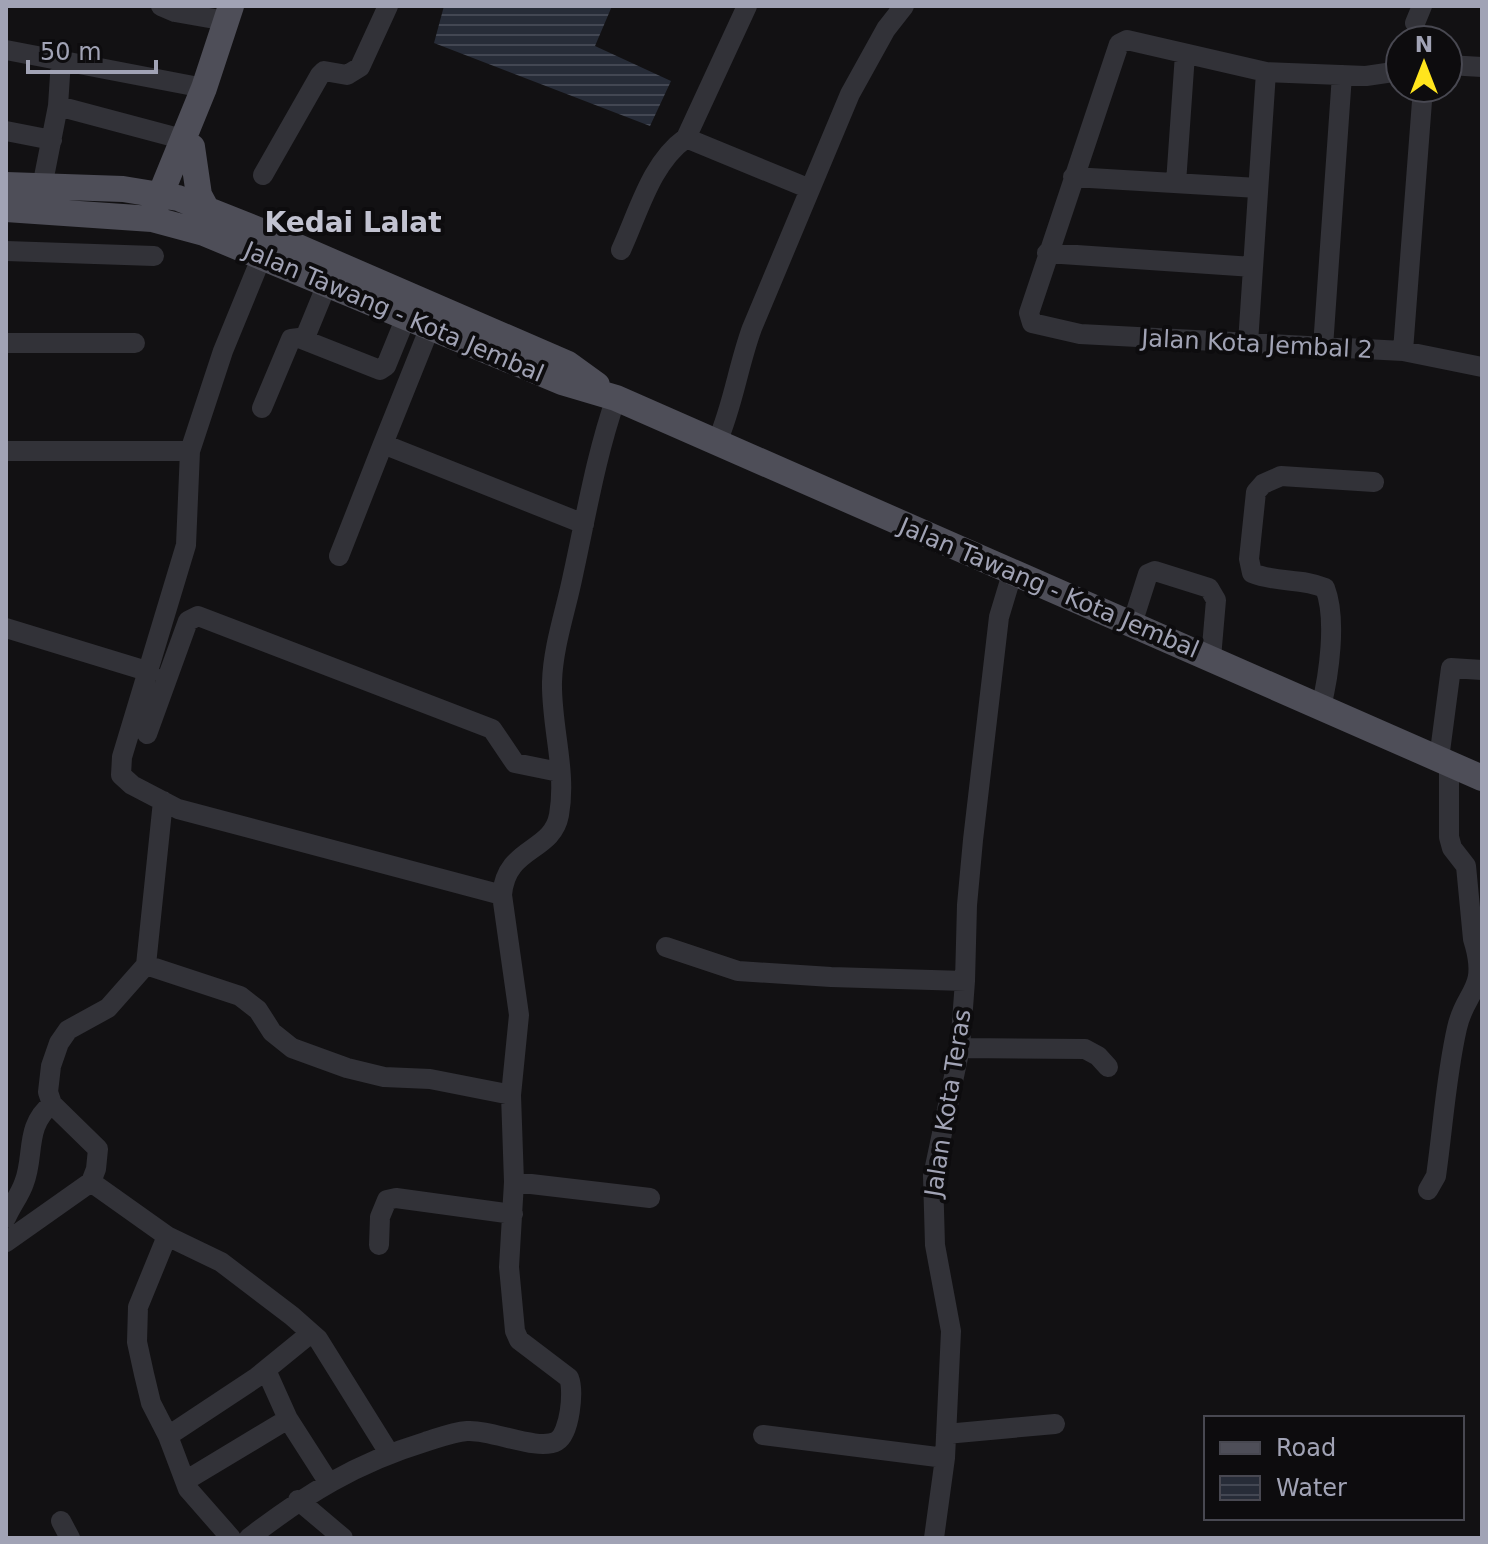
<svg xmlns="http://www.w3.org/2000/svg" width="1488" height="1544" font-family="'DejaVu Sans',sans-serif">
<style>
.water{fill:url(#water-rules)}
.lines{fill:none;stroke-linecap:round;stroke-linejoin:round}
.minor{stroke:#323238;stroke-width:20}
.major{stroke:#4e4e58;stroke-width:26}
.labels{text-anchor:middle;stroke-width:8;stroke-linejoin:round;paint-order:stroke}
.street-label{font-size:24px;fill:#a1a3b5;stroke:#0d0c0e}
.quarter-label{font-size:28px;font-weight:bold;fill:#c2c3d1;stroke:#0d0c0e}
</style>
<defs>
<pattern id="water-rules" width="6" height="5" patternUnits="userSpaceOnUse" patternTransform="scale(2)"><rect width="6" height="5" fill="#272c38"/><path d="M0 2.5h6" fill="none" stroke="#434753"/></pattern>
</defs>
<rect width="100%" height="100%" fill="#121113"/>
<path class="water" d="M444 6H612L595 46 671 81 650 126 434 43Z"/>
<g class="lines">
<path class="minor" d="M161 6 175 12 226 21
M1415 23 1422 6
M6 50 204 88
M61 60 58 106 182 139
M1448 65 1482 67
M1400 71 1366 76 1266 72 1127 40 1119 44 1029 313 1032 323 1080 334 1403 351 1482 367
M6 131 52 140
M686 138 810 189
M263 175 320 75 324 71 347 75 360 67 388 6
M1073 177 1258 188
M1176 183 1185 54
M42 187 58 106
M621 250C639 211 651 163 686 138L747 6
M6 251 154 256
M1047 253 1253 267
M262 256 223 351 190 451 186 545 122 757 121 775 132 785 178 809 502 895
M430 327 383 444 584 524
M304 340 327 284
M6 343H135
M1248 343 1266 72
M1323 347 1342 75
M1403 351 1423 88
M262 408 291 339 299 338 380 370 386 366 406 317
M717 442C733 406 738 366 752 328L850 94 886 29 904 6
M6 451H190
M339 556 383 444
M1132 624 1148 574 1155 571 1209 588 1216 600 1211 658
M6 628 150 672
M1321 707C1329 675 1337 619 1325 588 1302 578 1276 583 1252 573L1249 559 1256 492 1263 484 1281 476 1374 482
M147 734 188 621 198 616 492 729 515 763 559 772
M1439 759 1451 668 1482 670
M1449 763V837L1452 848 1466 866 1473 939 1475 946 1482 947
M666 947 738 971 831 977 965 981
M146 965 163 801
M960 1048 1085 1049 1098 1056 1108 1067
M91 1182 167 1236 221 1262 292 1316 318 1339 389 1453
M514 1182 650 1198
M1428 1190 1436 1176C1443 1127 1446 1076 1457 1028 1465 991 1487 991 1475 946
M6 1218C11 1206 20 1195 24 1183 35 1156 24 1126 52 1104
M167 1236 138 1307 137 1342 144 1374 151 1403 168 1436 188 1489 231 1538
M6 1242 91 1182 96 1169 98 1149 52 1104 48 1092 51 1066 59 1043 68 1030 108 1008 146 965 240 996 258 1010 272 1032 292 1048 347 1068 384 1077 430 1079 511 1095
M379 1245 380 1217 387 1200 396 1198 513 1214
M266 1370 288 1419 329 1483
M946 1434 1055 1424
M763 1435 945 1458
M168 1436 257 1377 311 1333
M185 1481 288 1419
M298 1500 343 1538
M61 1521 70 1538
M249 1538C306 1494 356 1463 425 1442 438 1438 453 1432 467 1431 491 1429 538 1452 557 1441 570 1433 574 1391 569 1378L519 1340 515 1331 509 1267 514 1182 511 1095 519 1015 502 895C506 846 552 853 559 815 567 771 551 726 552 682 553 646 566 610 573 575 586 516 596 455 616 398
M934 1538 945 1458 951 1331 935 1245 933 1176 960 1048 965 981 967 905 973 840 999 617 1012 574"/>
<path class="major" d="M192 147 199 195 206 208
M6 185 123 189 178 198 261 231 568 364 597 385
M155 208 204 88 231 6
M6 209 152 219 204 233 562 382 616 398 1482 778"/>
</g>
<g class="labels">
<g class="street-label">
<text transform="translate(394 312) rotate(23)" y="8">Jalan Tawang - Kota Jembal</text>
<text transform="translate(1257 344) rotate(3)" y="8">Jalan Kota Jembal 2</text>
<text transform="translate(1049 588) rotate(23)" y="8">Jalan Tawang - Kota Jembal</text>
<text transform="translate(948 1103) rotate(-81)" y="8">Jalan Kota Teras</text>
</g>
<g class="quarter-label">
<text x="353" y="232">Kedai Lalat</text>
</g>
</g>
<rect width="1488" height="1544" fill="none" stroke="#a1a3b5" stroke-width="16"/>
<rect x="1204" y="1416" width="260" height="104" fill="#0d0c0e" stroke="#484851" stroke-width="2"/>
<rect x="1220" y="1442" width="40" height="12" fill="#4e4e58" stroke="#484851" stroke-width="2"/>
<text x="1276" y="1456" font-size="24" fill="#a1a3b5">Road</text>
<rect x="1220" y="1476" width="40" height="24" fill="url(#water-rules)" stroke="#484851" stroke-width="2"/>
<text x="1276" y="1496" font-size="24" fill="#a1a3b5">Water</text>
<g transform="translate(1424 64)"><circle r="38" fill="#0d0c0e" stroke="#484851" stroke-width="2"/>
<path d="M0-6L14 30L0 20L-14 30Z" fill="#ffe51d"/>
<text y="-12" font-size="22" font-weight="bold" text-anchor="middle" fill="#a1a3b5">N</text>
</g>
<path d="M28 60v12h128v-12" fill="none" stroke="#a1a3b5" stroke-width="4"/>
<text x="40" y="60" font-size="24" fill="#a1a3b5" stroke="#0d0c0e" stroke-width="6" paint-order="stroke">50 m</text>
</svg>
